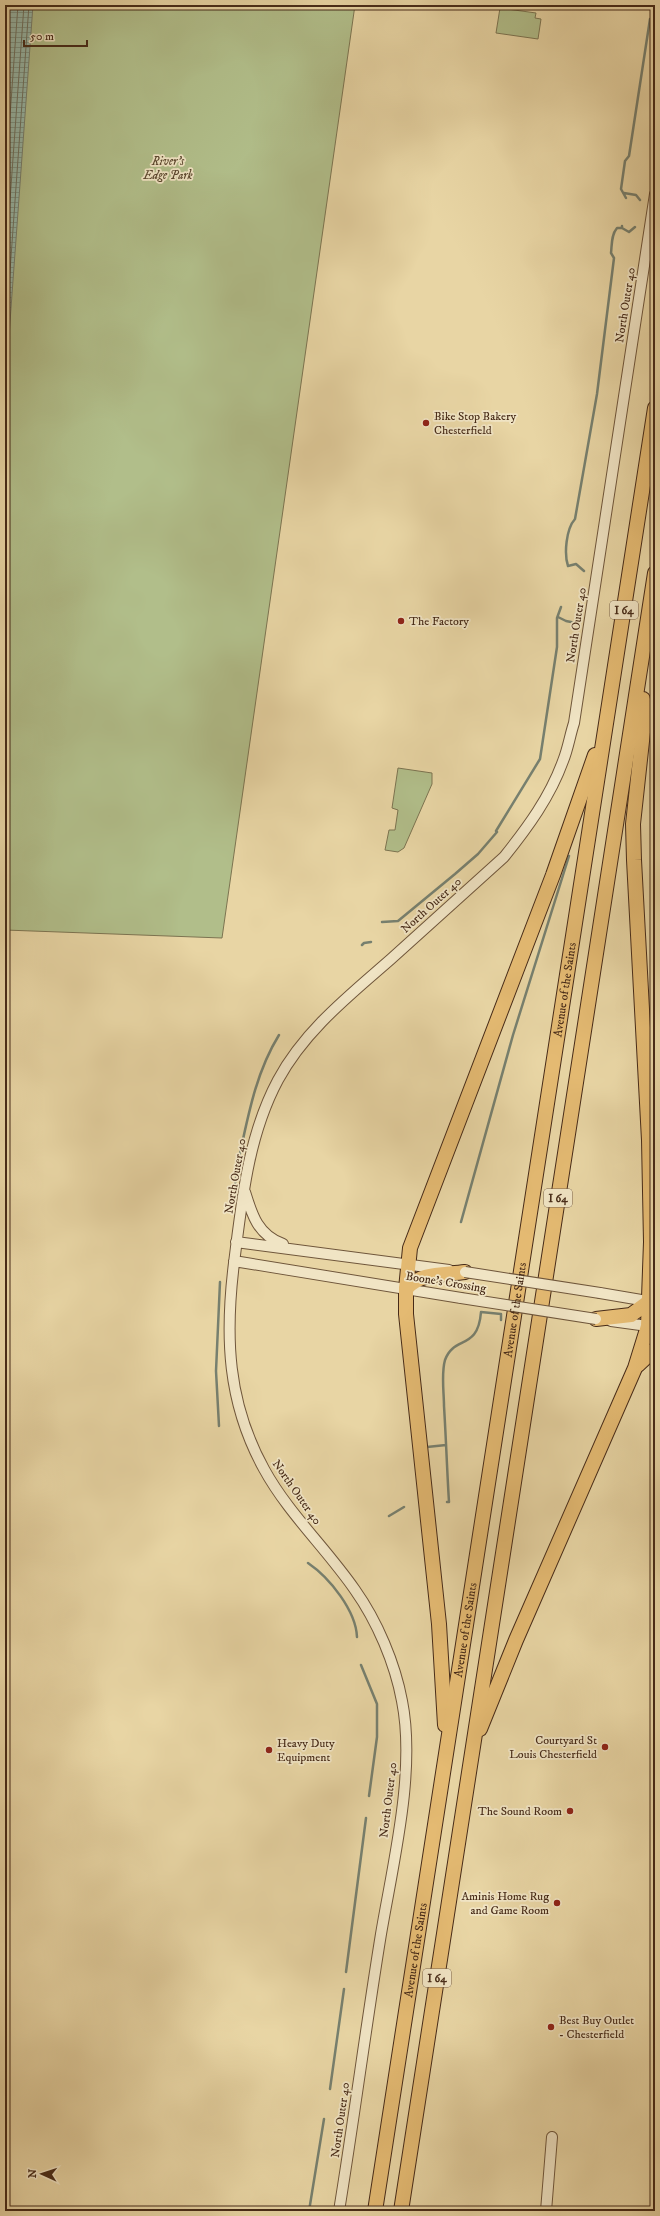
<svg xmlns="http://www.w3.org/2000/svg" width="660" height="2216" font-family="'IM FELL DW Pica',serif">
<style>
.green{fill:#b1be8a;stroke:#7c7451}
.water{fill:url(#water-rules);stroke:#77806f}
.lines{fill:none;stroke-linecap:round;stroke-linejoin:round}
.shore{stroke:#6f7260;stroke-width:1}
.stream{stroke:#77806f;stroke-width:2.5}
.minor-casing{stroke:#6f563b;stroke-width:12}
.highway-casing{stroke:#472b18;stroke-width:16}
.minor{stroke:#f0e4c4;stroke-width:10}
.highway{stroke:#e4ba72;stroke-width:14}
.minor-bridge-casing{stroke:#6f563b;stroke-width:12;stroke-linecap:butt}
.minor-bridge{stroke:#f0e4c4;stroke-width:10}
.poi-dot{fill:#8f2418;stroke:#f0e4c4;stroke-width:1.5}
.labels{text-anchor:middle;stroke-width:3.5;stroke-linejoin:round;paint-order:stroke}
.shield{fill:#f0e4c4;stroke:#7a624c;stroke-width:1}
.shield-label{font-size:11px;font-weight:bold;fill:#472b18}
.park-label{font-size:12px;font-style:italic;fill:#5c482f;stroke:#f0e4c4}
.street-label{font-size:12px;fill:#472b18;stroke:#f0e4c4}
.poi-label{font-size:12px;fill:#472b18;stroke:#f0e4c4;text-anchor:start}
</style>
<defs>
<pattern id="water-rules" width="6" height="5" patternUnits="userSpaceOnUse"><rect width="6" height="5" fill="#97b8a9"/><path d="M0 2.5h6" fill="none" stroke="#7d9689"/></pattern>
</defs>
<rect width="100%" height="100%" fill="#e8d5a4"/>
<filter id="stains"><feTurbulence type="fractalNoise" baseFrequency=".005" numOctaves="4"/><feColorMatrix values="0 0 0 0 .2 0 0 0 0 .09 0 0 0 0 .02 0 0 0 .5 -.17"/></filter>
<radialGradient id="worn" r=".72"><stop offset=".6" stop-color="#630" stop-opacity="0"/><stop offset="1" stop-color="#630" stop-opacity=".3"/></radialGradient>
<path class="green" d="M5 5H355L222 938 5 930Z
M500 8 536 13 535 18 541 19 538 39 496 33Z
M398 768 432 773V784L404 848 398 852 385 850 389 830H395L398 810 392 808Z"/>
<path class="water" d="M5 5H33L5 391Z"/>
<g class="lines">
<path class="shore" d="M5 185 18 5
M5 270 24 5
M5 341 29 5"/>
<path class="stream" d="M624 193 636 195 640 200
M626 198 621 189 625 161 629 156 650 19
M622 228 629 232 635 227
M584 571 576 564 568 566C564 554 566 529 575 519L597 394 614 258 611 253C612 245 611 235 617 228H622V226
M558 617 566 621 576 623
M382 922 398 921 455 874 478 854 497 832 496 831 540 759 557 647V618L561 607
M362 945 364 943 371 942
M239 1158C248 1116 256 1072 279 1035
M232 1208 237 1171
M461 1222 513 1035 569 856
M219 1426 216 1371 220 1282
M427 1447 446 1445
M447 1502H449C447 1470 446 1438 444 1406 444 1392 441 1374 445 1360 454 1335 478 1351 481 1312L501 1314V1320
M389 1516 404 1507
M308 1563C330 1578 356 1611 357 1637
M361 1665 377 1704V1737L369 1796
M346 1972 366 1818
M330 2089 344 1989
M309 2211 324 2119"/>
<g class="minor-casing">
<path id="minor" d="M245 1192C252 1215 258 1235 283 1244
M236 1242 449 1270
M234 1261 461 1298
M600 1293 653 1302
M611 1321 655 1327
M339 2211C354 2119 366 2026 381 1934 393 1863 416 1771 402 1701 395 1663 377 1621 355 1590 326 1548 288 1513 264 1469 227 1402 225 1336 234 1263 242 1200 248 1136 278 1080 305 1030 350 995 391 959 429 925 466 891 504 857 528 827 550 797 563 761 568 749 570 735 574 723L655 194
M546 2211 552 2137"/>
</g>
<g class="highway-casing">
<g id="highway">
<path d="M406 1289C420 1272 444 1275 465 1272"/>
<path d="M596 1319 631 1315 650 1301"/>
<path d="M638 1365 655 1349"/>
<path d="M445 1725 439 1624 406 1314V1289L410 1248 553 875 595 755"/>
<path d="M480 1729 516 1640 635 1368 648 1326 651 1242 649 1140 634 860 633 824 643 732V699"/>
<path id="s1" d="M375 2211 655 408"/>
<path d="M401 2211 655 573"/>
</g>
</g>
<use href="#minor" class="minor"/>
<use href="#highway" class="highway"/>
<g class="minor-bridge-casing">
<path id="minor-bridge" d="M465 1272 600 1293
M461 1298 596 1319"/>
</g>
<use href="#minor-bridge" class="minor-bridge"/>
</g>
<g class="poi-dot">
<circle cx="426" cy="423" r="4"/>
<circle cx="401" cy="621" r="4"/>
<circle cx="605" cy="1747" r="4"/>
<circle cx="269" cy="1750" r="4"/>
<circle cx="570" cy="1811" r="4"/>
<circle cx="557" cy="1903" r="4"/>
<circle cx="551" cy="2027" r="4"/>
</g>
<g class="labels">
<g class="shield">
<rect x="610" y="601" width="28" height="18" rx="3"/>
<rect x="544" y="1189" width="28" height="18" rx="3"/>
<rect x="423" y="1969" width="28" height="18" rx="3"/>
</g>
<g class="shield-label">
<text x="624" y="614">I 64</text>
<text x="558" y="1202">I 64</text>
<text x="437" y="1982">I 64</text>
</g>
<g class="park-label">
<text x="168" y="165">River's<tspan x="168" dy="14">Edge Park</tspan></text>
</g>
<g class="street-label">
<text transform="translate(625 305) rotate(-81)" y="4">North Outer 40</text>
<text transform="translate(576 625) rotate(-81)" y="4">North Outer 40</text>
<text transform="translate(431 905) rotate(-42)" y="4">North Outer 40</text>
<text dy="4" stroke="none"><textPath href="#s1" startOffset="1236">Avenue of the Saints</textPath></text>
<text transform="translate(235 1176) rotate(-80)" y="4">North Outer 40</text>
<text transform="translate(446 1282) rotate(9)" y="4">Boone's Crossing</text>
<text dy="4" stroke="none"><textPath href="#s1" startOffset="912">Avenue of the Saints</textPath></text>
<text transform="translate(297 1492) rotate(55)" y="4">North Outer 40</text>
<text dy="4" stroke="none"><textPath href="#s1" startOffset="588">Avenue of the Saints</textPath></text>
<text transform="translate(388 1800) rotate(-83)" y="4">North Outer 40</text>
<text dy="4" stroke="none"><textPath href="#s1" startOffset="264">Avenue of the Saints</textPath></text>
<text transform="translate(340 2120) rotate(-82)" y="4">North Outer 40</text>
</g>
<g class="poi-label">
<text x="434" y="420">Bike Stop Bakery<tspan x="434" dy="14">Chesterfield</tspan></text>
<text x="409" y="625">The Factory</text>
<text x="597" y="1744" text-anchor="end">Courtyard St<tspan x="597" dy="14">Louis Chesterfield</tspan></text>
<text x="277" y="1747">Heavy Duty<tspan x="277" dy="14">Equipment</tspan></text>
<text x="562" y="1815" text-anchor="end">The Sound Room</text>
<text x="549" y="1900" text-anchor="end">Aminis Home Rug<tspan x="549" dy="14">and Game Room</tspan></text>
<text x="559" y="2024">Best Buy Outlet<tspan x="559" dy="14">- Chesterfield</tspan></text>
</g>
</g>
<rect width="660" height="2216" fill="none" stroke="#e8d5a4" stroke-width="20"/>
<rect x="6" y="6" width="648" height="2204" fill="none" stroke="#472b18" stroke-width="2"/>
<rect x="10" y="10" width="640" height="2196" fill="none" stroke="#472b18"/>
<g transform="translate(42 2174) rotate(273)" stroke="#f0e4c4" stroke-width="3" paint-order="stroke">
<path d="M0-3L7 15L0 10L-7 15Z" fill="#472b18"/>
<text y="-6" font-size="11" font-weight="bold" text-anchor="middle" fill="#472b18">N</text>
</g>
<path d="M24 40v6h63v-6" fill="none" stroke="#472b18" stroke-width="2"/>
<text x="30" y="40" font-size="12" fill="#472b18" stroke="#f0e4c4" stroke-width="3" paint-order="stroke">50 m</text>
<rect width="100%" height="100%" filter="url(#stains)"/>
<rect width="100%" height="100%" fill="url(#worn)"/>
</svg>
